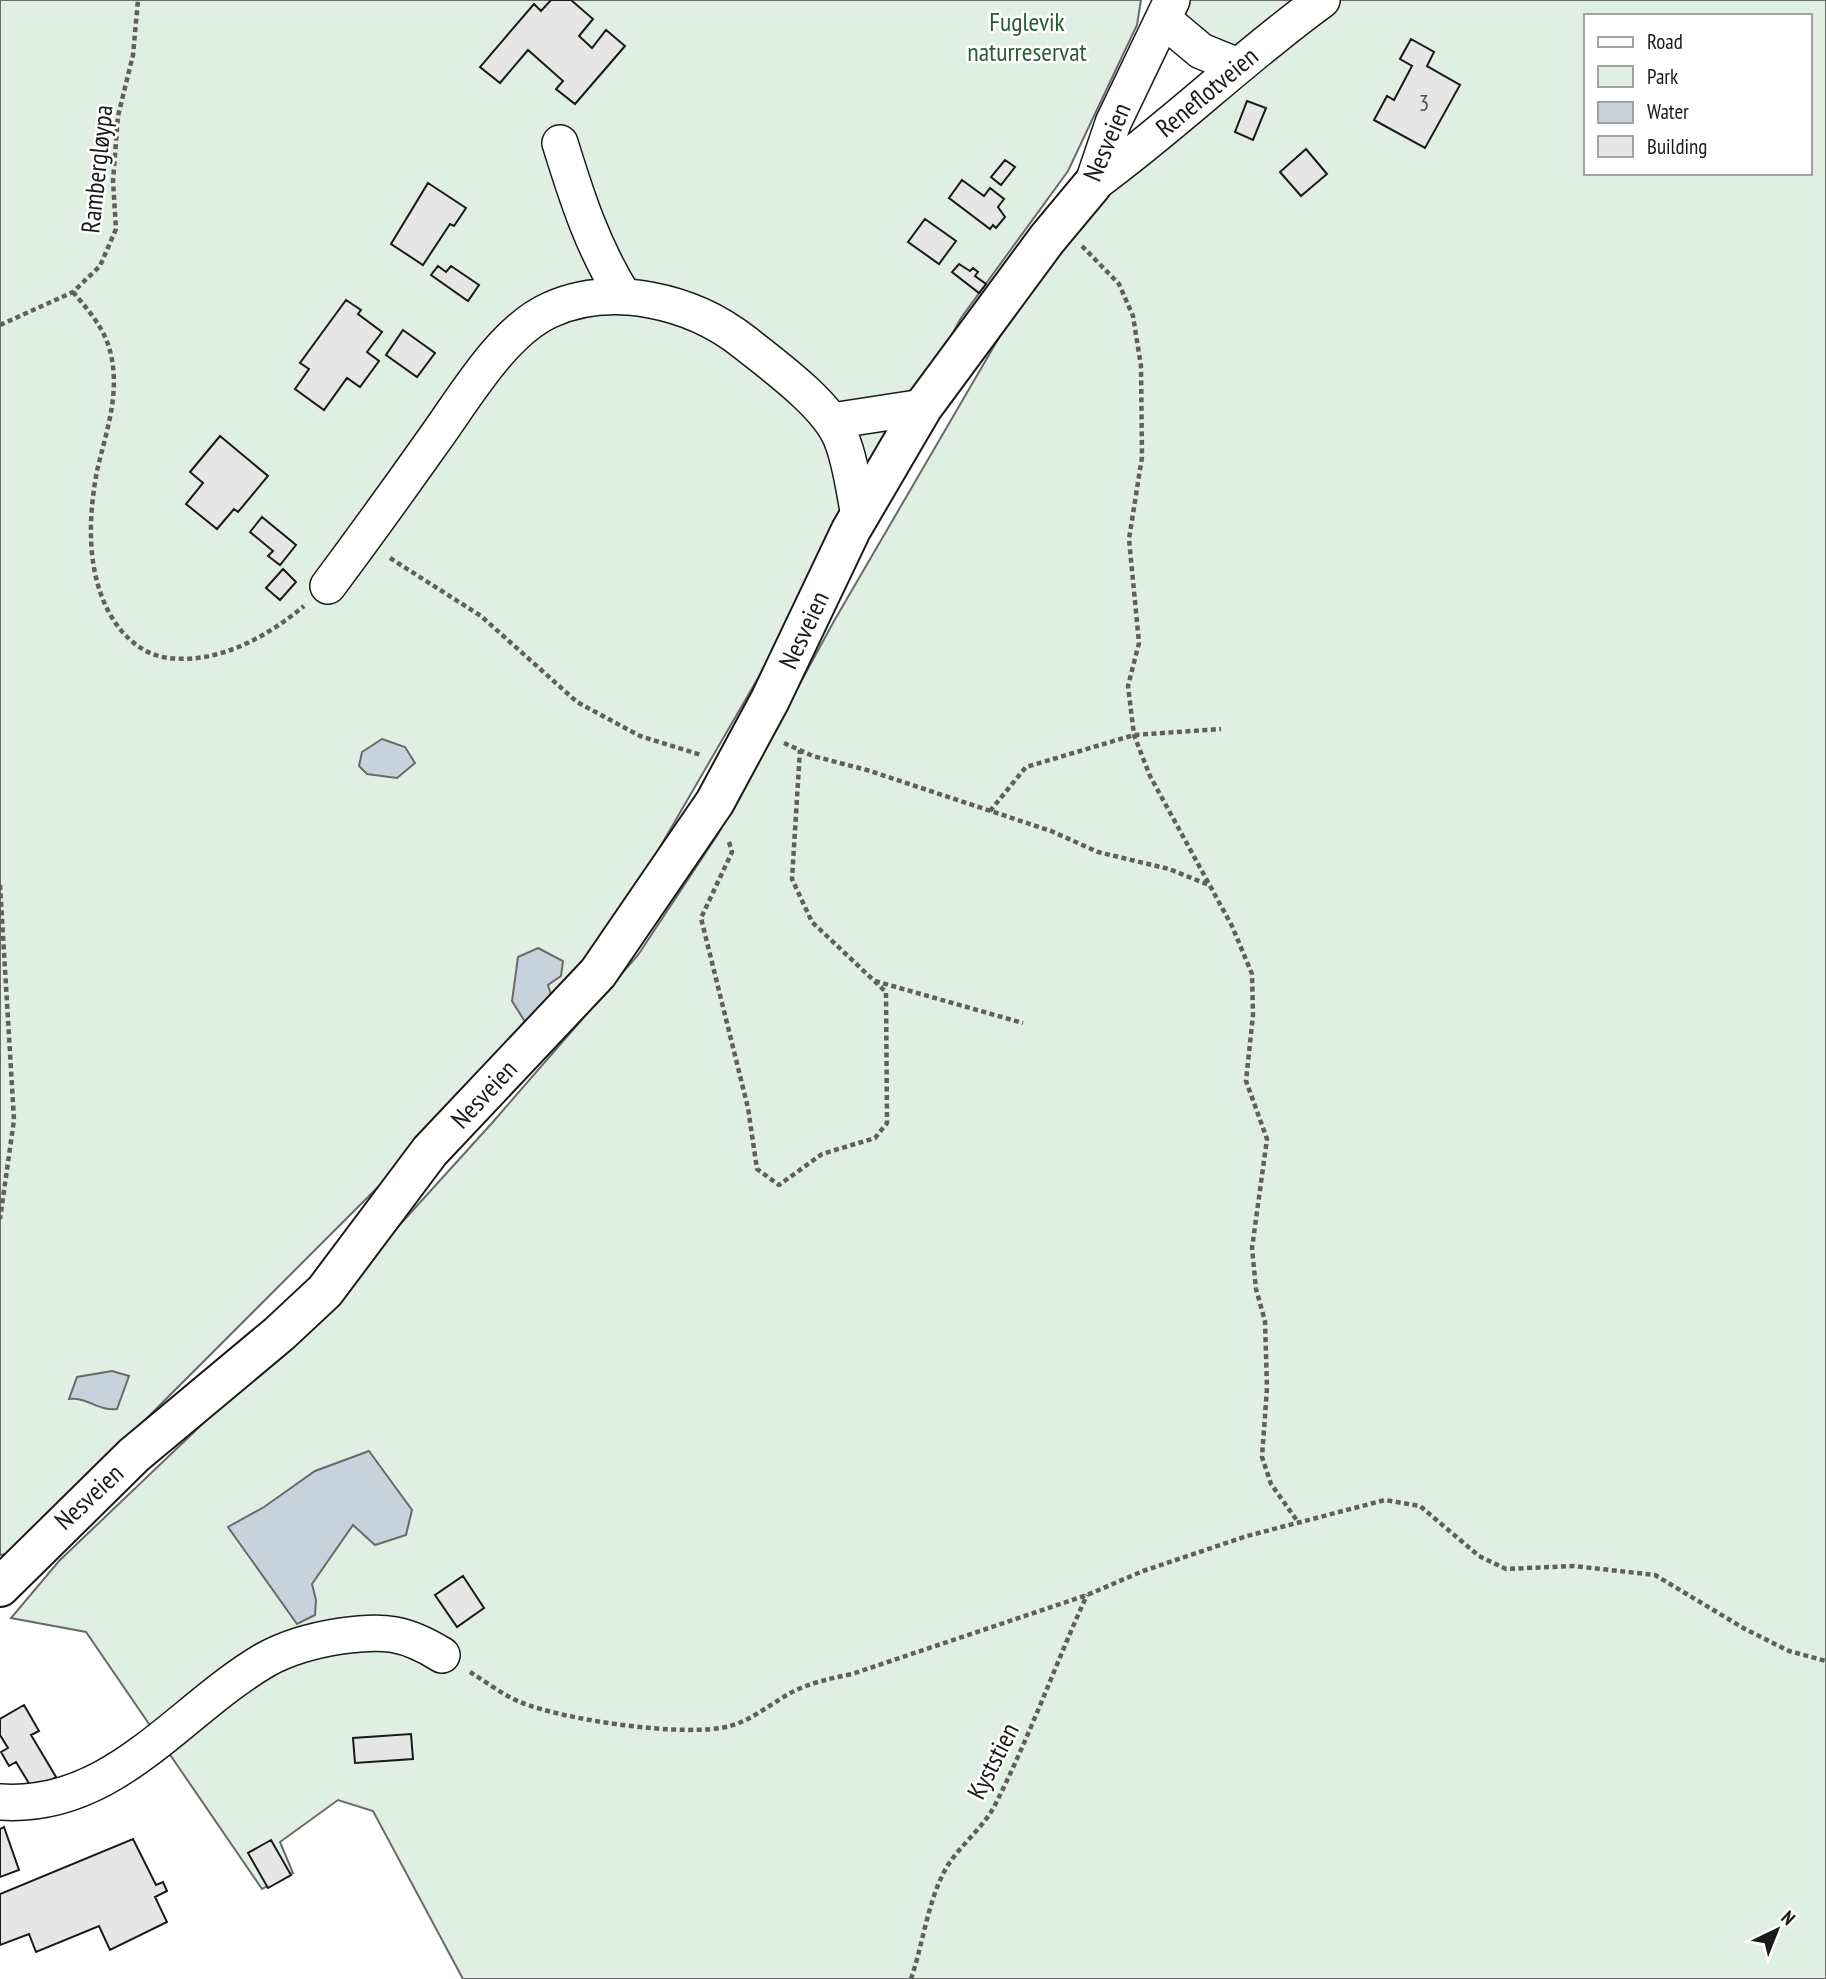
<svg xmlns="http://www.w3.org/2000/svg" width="1826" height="1979" font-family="'PT Sans Narrow',sans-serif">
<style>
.green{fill:#e0efe3;stroke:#6a6a6a;stroke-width:2;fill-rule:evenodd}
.water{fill:#c6d2dc;stroke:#6a6a6a;stroke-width:2}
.building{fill:#e6e6e6;stroke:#1a1a1a;stroke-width:2}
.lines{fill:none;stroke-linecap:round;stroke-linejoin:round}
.minor-casing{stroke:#1a1a1a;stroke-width:38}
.major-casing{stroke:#1a1a1a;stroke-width:42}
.path{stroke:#5f5f5f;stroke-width:4.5;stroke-dasharray:5 3.5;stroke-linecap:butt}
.minor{stroke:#fff;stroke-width:35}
.major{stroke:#fff;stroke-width:38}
.labels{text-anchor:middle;stroke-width:5;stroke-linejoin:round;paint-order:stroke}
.number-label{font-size:23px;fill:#4d4d4d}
.park-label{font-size:26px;fill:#2b5a34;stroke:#fff}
.street-label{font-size:26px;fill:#1a1a1a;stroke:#fff}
</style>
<rect width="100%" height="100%" fill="#fff"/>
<path class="green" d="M0 0H1141L1137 25 1068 171 961 318 852 516 594 961 442 1123 12 1553 0 1555Z
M1172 0H1826V1979H463L373 1811 338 1800 280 1842 293 1873 262 1889 86 1632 11 1618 59 1561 328 1304 492 1123 638 955 718 834 834 621 1011 317 1064 217 1237 67 1201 51ZM1586 16H1810V173H1586Z"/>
<path class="water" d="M382 739 405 747 415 763 397 778 367 774 359 766 362 752Z
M538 948 563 961 561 976 548 985 552 998 527 1025 512 1001 518 957Z
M112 1371 129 1376 117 1409C97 1411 88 1397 69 1399L77 1377Z
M369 1451 412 1510 406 1535 375 1545 353 1525 312 1584 316 1600 315 1615 297 1624 228 1527 264 1507 315 1471Z"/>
<path class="building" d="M551 0H571L593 19 579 36 592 48 606 30 625 46 575 104 556 89 563 81 528 50 500 83 480 67 534 4 541 11Z
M1411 39 1434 52 1427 66 1460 85 1425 148 1374 120 1387 96 1394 100 1412 66 1400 59Z
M1247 101 1266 108 1253 140 1235 132Z
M1306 149 1327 174 1301 196 1280 172Z
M1005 160 1015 167 1001 185 991 177Z
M962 180 984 196 990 188 1004 199 998 207 1005 217 996 228 993 225 990 229 949 198Z
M428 183 466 208 454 226 450 224 423 265 391 244Z
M925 219 956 241 939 264 908 242Z
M959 264 970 271 973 268 978 272 975 276 986 284 979 293 952 272Z
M438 266 446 272 451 266 479 285 468 301 431 275Z
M346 300 361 310 358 314 382 332 367 352 379 361 360 387 347 378 324 410 295 389 309 369 300 363Z
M403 330 435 353 417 377 386 355Z
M220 436 268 476 238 512 234 509 217 529 186 504 203 483 190 472Z
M262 517 296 545 280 565 268 556 273 551 250 532Z
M283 569 296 582 280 600 266 588Z
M463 1576 484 1608 457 1627 435 1595Z
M24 1705 39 1731 31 1735 56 1777 33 1790 16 1762 9 1766 1 1752 8 1748 0 1735V1719Z
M411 1734 413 1759 355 1763 353 1738Z
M4 1827 19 1870 0 1877V1829Z
M133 1839 156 1885 163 1882 167 1891 155 1897 167 1922 110 1950 99 1926 36 1952 29 1934 0 1945V1894Z
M271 1840 291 1875 268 1888 248 1853Z"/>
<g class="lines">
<g class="minor-casing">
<path id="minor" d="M1164 20 1201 51 1238 66
M560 143C577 198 593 248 624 297
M1092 185C1172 127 1242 58 1322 0
M1092 185 1113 123 1172 0
M832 421 923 407
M328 586C363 539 397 492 431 444 462 402 501 332 550 310 612 282 692 301 744 342 773 365 827 404 841 438 851 462 854 491 859 516
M0 1802C113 1810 178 1711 265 1660 288 1647 315 1640 341 1636 384 1630 405 1632 442 1655"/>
</g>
<g class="major-casing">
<path id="major" d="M0 1587 134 1455 279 1334 325 1291 430 1151 598 973 715 802 770 700 851 530 923 407 1047 239 1092 185"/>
</g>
<path class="path" d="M1082 246 1119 284 1133 316 1141 366 1142 457 1129 539 1139 643 1128 686 1134 735 1150 776 1232 926 1252 974 1253 1015 1246 1081 1267 1139 1252 1248 1256 1289 1265 1321 1267 1388 1262 1457 1271 1484 1298 1522
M73 292C89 311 106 330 111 355 120 395 106 432 97 471 87 523 86 586 120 629 132 644 149 656 169 658 218 664 267 637 304 606
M0 325 73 292 100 266 116 229 113 181 118 116 133 55 138 0
M390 558 481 616 577 702 640 736 701 755
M784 743 813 756 867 770 1051 831 1098 852 1169 869 1209 885
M990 811 1026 767 1134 735 1221 729
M729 842 732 852 701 918 748 1108 757 1169 779 1185 822 1154 875 1138 887 1123 886 992 812 922 792 879 800 750
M0 885 14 1120 0 1219
M875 981 1023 1023
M470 1672C486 1682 503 1695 520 1702 563 1720 686 1738 730 1726 753 1720 774 1701 796 1690 814 1682 832 1678 852 1674L1087 1595 1143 1571 1247 1536 1385 1500 1420 1506 1479 1556 1506 1569 1574 1566 1655 1575 1745 1629 1789 1651 1826 1661
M911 1979C923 1944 927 1905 944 1872 957 1847 982 1830 995 1805 1030 1736 1055 1665 1087 1595"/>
<use href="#minor" class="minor"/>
<use href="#major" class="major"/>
</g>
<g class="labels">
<g class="number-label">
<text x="1424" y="111">3</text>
</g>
<g class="park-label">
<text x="1027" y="31">Fuglevik<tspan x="1027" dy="30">naturreservat</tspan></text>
</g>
<g class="street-label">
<text transform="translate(1207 92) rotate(-40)" y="9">Reneflotveien</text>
<text transform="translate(1107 142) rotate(-67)" y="9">Nesveien</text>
<text transform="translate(97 169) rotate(-84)" y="9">Rambergløypa</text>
<text transform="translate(804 630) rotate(-65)" y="9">Nesveien</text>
<text transform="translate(484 1094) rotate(-47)" y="9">Nesveien</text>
<text transform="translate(89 1497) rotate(-43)" y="9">Nesveien</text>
<text transform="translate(993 1761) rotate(-63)" y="9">Kyststien</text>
</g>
</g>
<rect x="1584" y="14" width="228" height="161" fill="#ffffff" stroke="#a3a3a3" stroke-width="2"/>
<rect x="1598" y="37" width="35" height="10" fill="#ffffff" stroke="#a3a3a3" stroke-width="2"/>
<text x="1647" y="49" font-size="21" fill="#1a1a1a">Road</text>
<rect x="1598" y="66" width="35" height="21" fill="#e0efe3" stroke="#a3a3a3" stroke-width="2"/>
<text x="1647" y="84" font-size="21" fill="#1a1a1a">Park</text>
<rect x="1598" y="102" width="35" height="21" fill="#c6d2dc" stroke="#a3a3a3" stroke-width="2"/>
<text x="1647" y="119" font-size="21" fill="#1a1a1a">Water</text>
<rect x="1598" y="136" width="35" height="21" fill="#e6e6e6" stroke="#a3a3a3" stroke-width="2"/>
<text x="1647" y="154" font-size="21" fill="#1a1a1a">Building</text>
<g transform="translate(1777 1930) rotate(43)" stroke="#ffffff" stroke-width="5" paint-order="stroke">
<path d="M0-5L12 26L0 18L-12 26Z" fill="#1a1a1a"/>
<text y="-10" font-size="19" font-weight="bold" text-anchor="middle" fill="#1a1a1a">N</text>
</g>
</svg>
